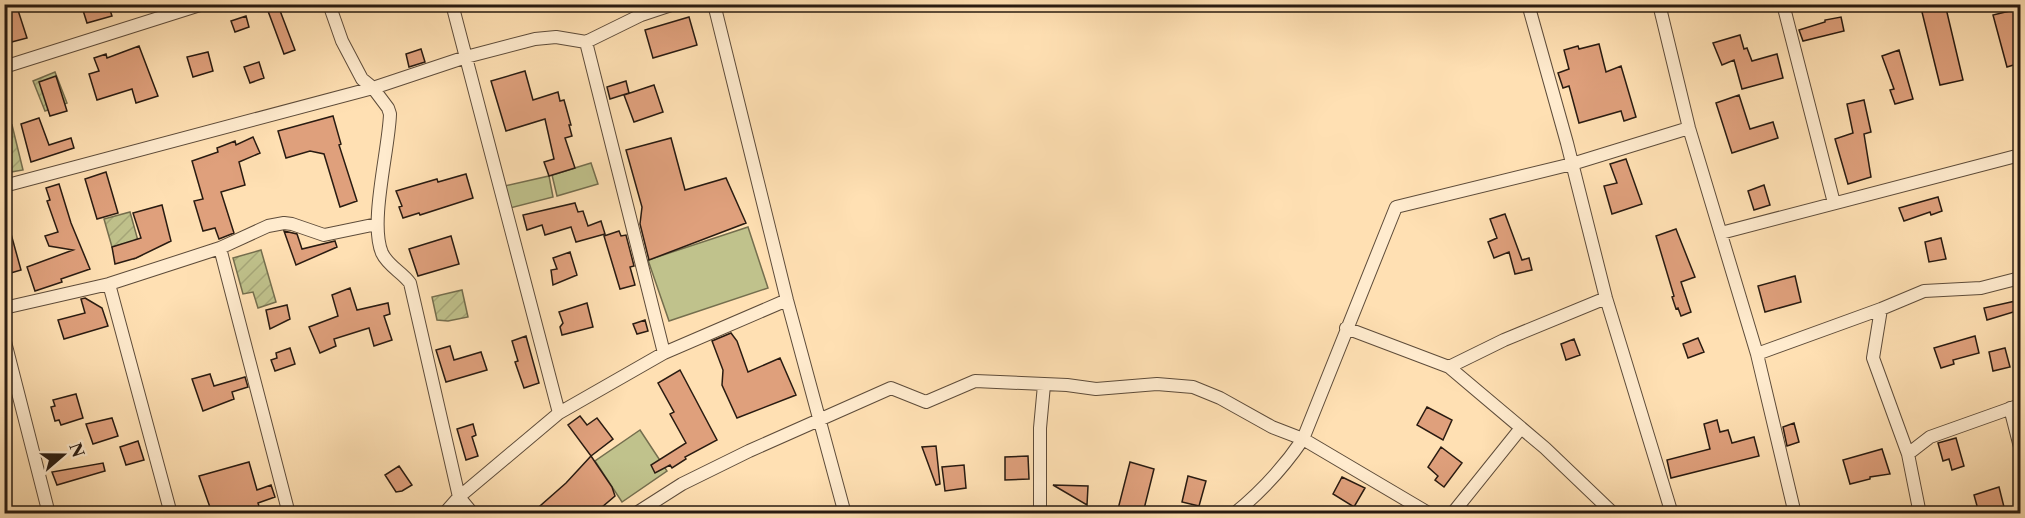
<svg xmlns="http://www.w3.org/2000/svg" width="2025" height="518" font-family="'Libre Caslon Text',serif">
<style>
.green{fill:#c0c28c;stroke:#746e4e;stroke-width:1.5}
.garden{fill:url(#garden-furrows);stroke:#746e4e;stroke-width:1.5}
.building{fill:#dfa07c;stroke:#291b11;stroke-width:1.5}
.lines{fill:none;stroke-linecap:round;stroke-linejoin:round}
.minor-casing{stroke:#5e4c3a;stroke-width:14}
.minor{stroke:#ffebce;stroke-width:12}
</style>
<defs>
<pattern id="garden-furrows" width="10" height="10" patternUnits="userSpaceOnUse" patternTransform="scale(1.5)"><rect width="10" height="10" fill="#c0c28c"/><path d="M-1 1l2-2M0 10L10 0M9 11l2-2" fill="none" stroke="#a5a678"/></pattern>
</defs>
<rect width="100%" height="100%" fill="#ffe0b3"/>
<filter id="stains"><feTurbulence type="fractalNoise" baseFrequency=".00333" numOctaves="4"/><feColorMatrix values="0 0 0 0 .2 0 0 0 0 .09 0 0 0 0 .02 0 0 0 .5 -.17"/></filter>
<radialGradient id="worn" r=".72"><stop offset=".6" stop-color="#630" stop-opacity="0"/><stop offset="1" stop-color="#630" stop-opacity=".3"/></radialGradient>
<path class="green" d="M591 163 598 184 557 196 552 175Z
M549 176 553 197 506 209 500 187Z
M748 227 768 288 669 321 648 260Z
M640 430 667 471 622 502 595 461Z"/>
<path class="garden" d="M55 72 67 103 45 111 33 81Z
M12 125 23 170 5 173V127Z
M130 212 142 255 134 259 131 248 127 249 123 244 112 247 104 219Z
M261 250 276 302 258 308 253 292 243 294 233 258Z
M462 290 468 317 448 321 437 320 432 297Z"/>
<path class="building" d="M4 4H16L27 38 4 44Z
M81 4H108L112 16 87 23Z
M1920 4H1945L1963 80 1940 85Z
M279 8 295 50 284 54 268 11Z
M2014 10 2020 33V63L2007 67 1993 15Z
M246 16 249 27 235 32 231 21Z
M689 17 697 45 653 58 645 30Z
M1841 17 1844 31 1803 41 1799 30 1825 22V20Z
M1740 35 1744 49 1747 48 1752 61 1777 54 1783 78 1742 89 1734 60 1722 65 1713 43Z
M1599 44 1606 72 1621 66 1636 117 1624 121 1621 111 1579 123 1569 86 1563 88 1558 73 1569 69 1564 50 1578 46 1579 49Z
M139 46 158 96 136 103 132 89 97 100 89 74 99 71 94 58 106 54 107 58Z
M421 49 425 62 409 67 406 54Z
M1899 50 1913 99 1895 104 1890 90 1894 89 1882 56Z
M208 52 213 71 193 77 187 57Z
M259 62 264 78 250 83 244 67Z
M525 71 533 100 558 92 560 101 564 100 571 125H569L572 136 565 138 575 168 549 176 544 162 554 159 545 119 506 131 491 81Z
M56 76 67 111 50 116 39 82Z
M626 81 629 93 610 99 607 87Z
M654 85 663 112 634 122 624 95Z
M1739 95 1750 129 1773 122 1778 138 1732 153 1716 103Z
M1864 100 1871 132 1864 134 1871 177 1848 184 1835 139 1853 133 1847 104Z
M333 116 341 144 339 145 357 201 340 207 324 154 310 151 286 158 278 131Z
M39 118 49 145 71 138 74 148 31 162 21 124Z
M253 137 260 153 239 162 245 185 221 192 234 233 219 239 215 228 203 231 194 201 203 199 192 161 218 152 217 148 235 141 236 145Z
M671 138 685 190 726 178 746 223 649 260 640 224 642 207 626 150Z
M1626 159 1642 204 1612 214 1604 186 1617 183 1610 164Z
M106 172 118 213 97 219 85 179Z
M466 174 473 198 420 215 419 213 403 218 399 207 402 206 396 191 437 179 438 182Z
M59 184 71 223 90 269 61 279 62 282 35 291 27 267 73 250 49 246 45 236 58 232 47 201 50 200 46 188Z
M1764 185 1770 205 1754 210 1748 191Z
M1938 197 1942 211 1931 215 1930 212 1904 221 1899 208Z
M575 203 578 212 583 211 588 226 601 221 605 234 576 242 571 227 545 235 542 225 527 230 523 215Z
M162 205 171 241 136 258 115 264 112 247 141 238 133 213Z
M1505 214 1522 260 1529 258 1532 270 1515 274 1509 252 1494 258 1488 242 1497 238 1490 219Z
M8 223 21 270 4 275V224Z
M1676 229 1695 277 1681 282 1691 312 1681 316 1678 308 1676 309 1672 297 1674 296 1656 236Z
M284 231 297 234 302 249 335 241 337 247 296 265Z
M619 231 621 236 626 235 634 266 630 267 635 285 620 289 604 236Z
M451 236 459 264 418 276 409 249Z
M1941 238 1946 259 1929 262 1925 242Z
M570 252 577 275 553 285 551 270 557 269 553 258Z
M1795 276 1801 302 1765 312 1758 286Z
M350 288 357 310 388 303 390 314 384 316 392 340 374 346 369 328 334 339 336 346 320 353 309 327 338 316 332 295Z
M85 298 102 308 108 326 64 339 58 320 85 313 81 299Z
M2020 300V310L1987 320 1984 308Z
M587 303 593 327 562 335 560 327 563 323 559 312Z
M287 305 290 319 270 329 266 310Z
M645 320 648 331 637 334 633 324Z
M731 333 737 341 748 372 780 358 796 395 737 418 722 385 723 370 712 341Z
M526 336 539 383 524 388 515 362 518 361 512 341Z
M1975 336 1979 353 1953 360 1954 364 1941 368 1934 348Z
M1698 338 1704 352 1688 358 1683 344Z
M1574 339 1580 355 1566 360 1561 344Z
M450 346 454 360 481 352 487 370 446 382 436 350Z
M290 348 295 364 275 371 271 360 277 358 276 353Z
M2005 348 2010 367 1993 371 1989 352Z
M680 370 717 440 685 457 686 459 672 468 670 465 655 473 651 465 686 443 670 414 674 412 658 383Z
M210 374 214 386 245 377 248 387 232 392 234 399 203 411 192 379Z
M76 394 83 418 61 425 59 420 55 421 51 407 55 406 53 400Z
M1427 407 1452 420 1443 440 1417 425Z
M580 416 587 425 597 418 613 439 591 456 568 425Z
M112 418 118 436 93 444 86 424Z
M1717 420 1720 432 1728 430 1732 443 1754 437 1759 456 1671 478 1667 460 1710 449 1704 424Z
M1794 423 1799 442 1787 446 1783 427Z
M473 424 476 435 472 437 478 456 466 460 457 429Z
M1956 438 1964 466 1952 470 1949 459 1943 461 1938 443Z
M138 441 144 460 126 465 120 447Z
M936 446 940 484 936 485 922 447Z
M1441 447 1462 463 1444 487 1435 480 1438 476 1428 467Z
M1882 449 1890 474 1870 477V479L1850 484 1843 460Z
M591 456 612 487 615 496 595 513H532L566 483Z
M1028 456 1029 479 1005 480V457Z
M249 462 257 490 271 485 275 497 258 503 261 513H212L199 476Z
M1130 462 1154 469 1143 513H1117Z
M103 463 105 471 57 485 52 472Z
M964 465 966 488 945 491 942 467Z
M399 466 412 485 402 491 396 492 385 475Z
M1188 476 1206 481 1199 506 1182 502Z
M1342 477 1365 488 1354 507 1333 494Z
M1053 485 1088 486 1087 505Z
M1999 487 2005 511 1996 513H1979L1974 495Z"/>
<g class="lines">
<g class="minor-casing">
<path id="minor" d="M329 4 342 41 362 79 373 88 388 108 390 114C389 149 369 223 382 253 388 266 402 272 410 283L459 497 473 514
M452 4 559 413
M714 4 787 300 845 514
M1528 4 1567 143 1606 298 1672 514
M1659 4 1689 128 1757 354 1795 514
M1783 4 1834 203
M586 42 664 353
M4 67 203 4
M4 186 373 88 466 57 535 39 556 37 586 42 641 15 674 4
M1721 233 2020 155
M220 248 289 514
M109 284 171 514
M4 308 109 284 220 248 268 226 284 223 292 224 324 235 377 224
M1881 309 1873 358 1908 454 1920 514
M1346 328 1449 367 1545 448 1614 514
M4 338 49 514
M1757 354 1881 309 1924 291 1981 288 2020 278
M1449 367 1504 340 1606 298
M2010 408 2020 447
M1908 454 1930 437 2020 405
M444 514 459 497 559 413 664 353 787 300
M635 514 682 484 749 451 891 388 926 402 975 381 1067 385 1096 389 1157 384 1193 387 1220 398 1272 427 1303 439 1430 514
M1040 514V428L1044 385
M1234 514C1261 492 1284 467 1303 439L1396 207 1572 164 1689 128
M1452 514 1521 428"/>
</g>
<use href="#minor" class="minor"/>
</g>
<rect width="2025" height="518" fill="none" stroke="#ffe0b3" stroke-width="24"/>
<rect x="6" y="6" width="2013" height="506" fill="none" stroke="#291b11" stroke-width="3"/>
<rect x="12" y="12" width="2001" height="494" fill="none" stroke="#291b11" stroke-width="1.5"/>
<g transform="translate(63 455) rotate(70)" stroke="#ffebce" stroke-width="4.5" paint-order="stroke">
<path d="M0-4.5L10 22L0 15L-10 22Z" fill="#291b11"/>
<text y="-9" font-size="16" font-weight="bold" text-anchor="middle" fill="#291b11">N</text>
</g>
<rect width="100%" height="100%" filter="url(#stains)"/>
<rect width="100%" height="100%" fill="url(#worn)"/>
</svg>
